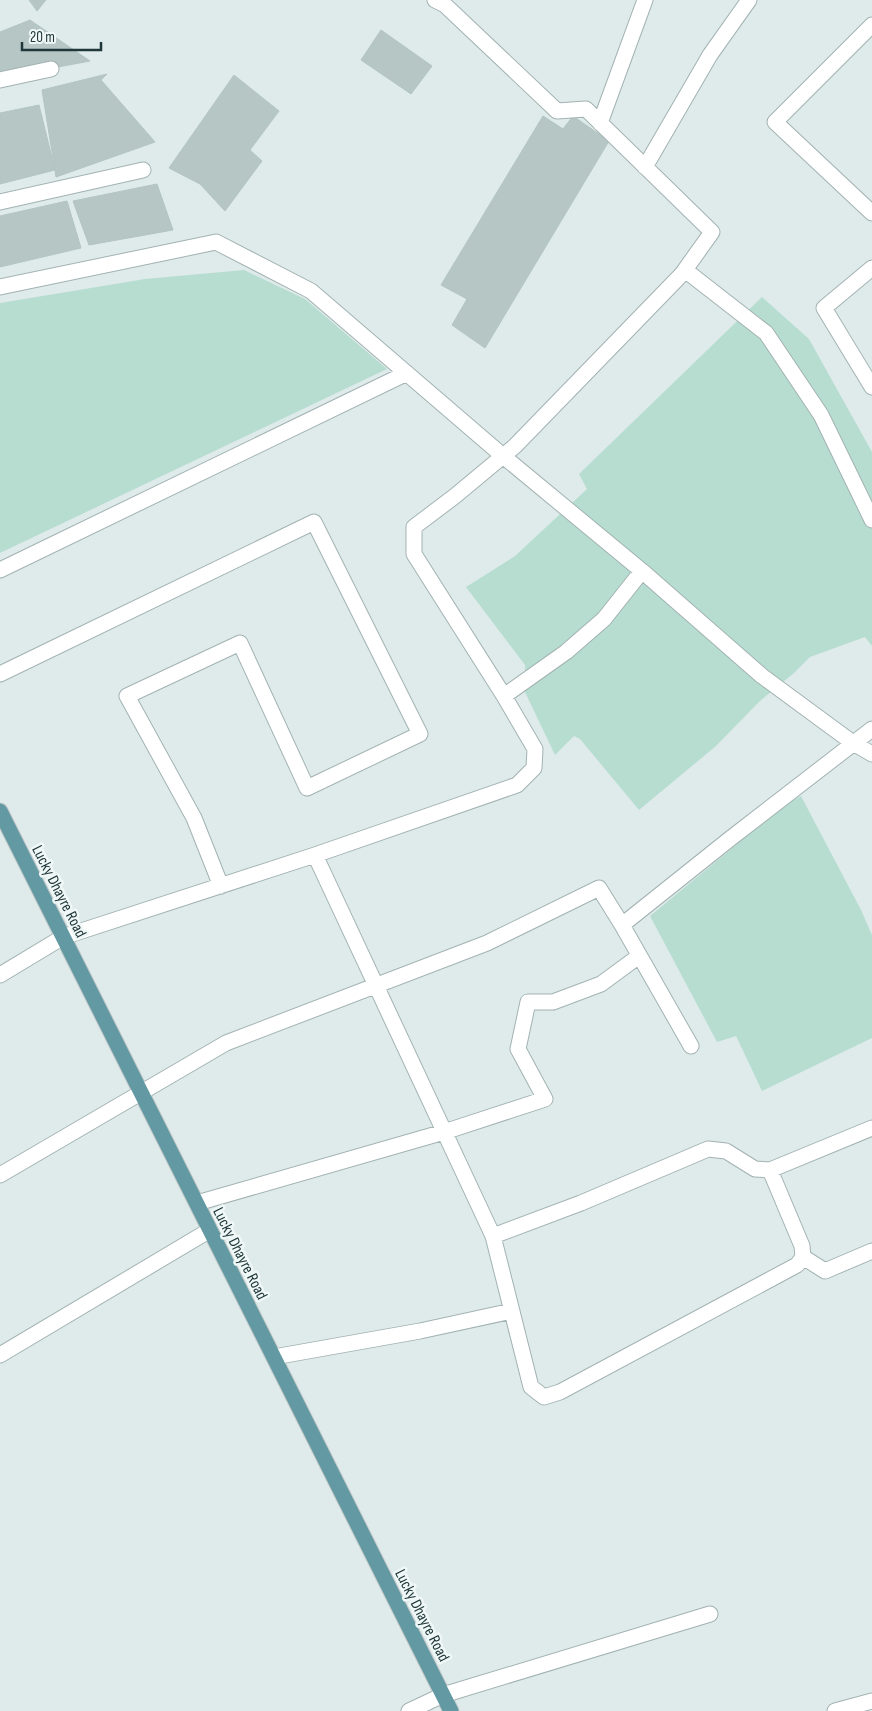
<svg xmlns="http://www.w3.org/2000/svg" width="872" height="1711" font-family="'Sofia Sans Condensed',sans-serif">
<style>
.green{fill:#b7ddd1}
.building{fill:#b5c6c5;stroke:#b2c5c4}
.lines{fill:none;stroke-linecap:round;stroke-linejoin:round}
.minor-casing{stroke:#a2b2b2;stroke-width:17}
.major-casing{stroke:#c1c7c8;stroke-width:17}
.minor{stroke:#fff;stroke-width:15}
.major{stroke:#6299a2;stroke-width:15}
.labels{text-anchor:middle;stroke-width:5;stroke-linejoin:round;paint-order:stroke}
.street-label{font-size:16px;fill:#20383b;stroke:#f0f8f7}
</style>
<rect width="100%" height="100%" fill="#dfebea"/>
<path class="green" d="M244 270 305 299 387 369 0 553V303L145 279Z
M762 297 809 339 872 452V646L865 637 810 657 794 673 760 701 716 746 639 810 580 739 574 736 555 755 525 692V665L466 587 515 556 587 489 579 474Z
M801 796 861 910 872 935V1038L762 1091 736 1036 717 1042 650 916 786 804Z"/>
<path class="building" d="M29 0H46L37 11Z
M30 20 90 61 0 78V32Z
M381 30 432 66 411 94 361 60Z
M107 74 101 80 155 142 56 177 42 90Z
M234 75 279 111 250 150 262 161 225 211 200 184 169 168Z
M39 105 55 170 0 184V113Z
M543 116 563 129 573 116 609 141 485 348 452 325 467 299 441 285Z
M157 184 173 230 89 245 73 201Z
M67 201 81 248 0 267V216Z"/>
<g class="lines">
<g class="minor-casing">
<path id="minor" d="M872 25 775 122 872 213
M0 80 51 69
M600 123 645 0
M645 167 710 55 749 0
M0 202 143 170
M872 268 824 308 872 387
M685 270 766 333 821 415 872 520
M0 287 216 242 311 291 503 456 642 571
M0 570 407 373
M0 674 314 522 420 734 307 788 240 643 127 696 194 818 221 886
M504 696 566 652 604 619 642 571 762 676 853 743 872 754
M315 855 493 1236 531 1387 544 1397 560 1392 797 1265 803 1257 802 1246 770 1170
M622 925 691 1046
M0 975 63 937 315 855 517 785 534 768 535 749 504 696 414 554V527L455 496 515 446 682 274 712 232 586 109 557 111 445 5 435 0
M0 1175 226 1043 487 943 599 888 622 925 731 838 872 729
M197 1203 444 1132 545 1099 518 1049 528 1002H553L601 984 639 956
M493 1236 581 1203 708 1149 726 1151 755 1169 770 1170 872 1128
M803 1257 825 1271 872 1251
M0 1355 210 1230
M274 1357 420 1331 512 1311
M409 1711 443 1695 710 1614
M835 1711 872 1701"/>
</g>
<g class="major-casing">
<path id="major" d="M0 811 451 1711"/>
</g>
<use href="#minor" class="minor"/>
<use href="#major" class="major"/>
</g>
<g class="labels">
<g class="street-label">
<text transform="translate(60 891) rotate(63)" y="6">Lucky Dhayre Road</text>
<text transform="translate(241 1253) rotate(63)" y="6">Lucky Dhayre Road</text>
<text transform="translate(423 1615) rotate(63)" y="6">Lucky Dhayre Road</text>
</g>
</g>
<path d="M22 42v8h79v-8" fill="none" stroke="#20383b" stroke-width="2.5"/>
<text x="30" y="42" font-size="15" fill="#20383b" stroke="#f0f8f7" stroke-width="4" paint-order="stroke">20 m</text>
</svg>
